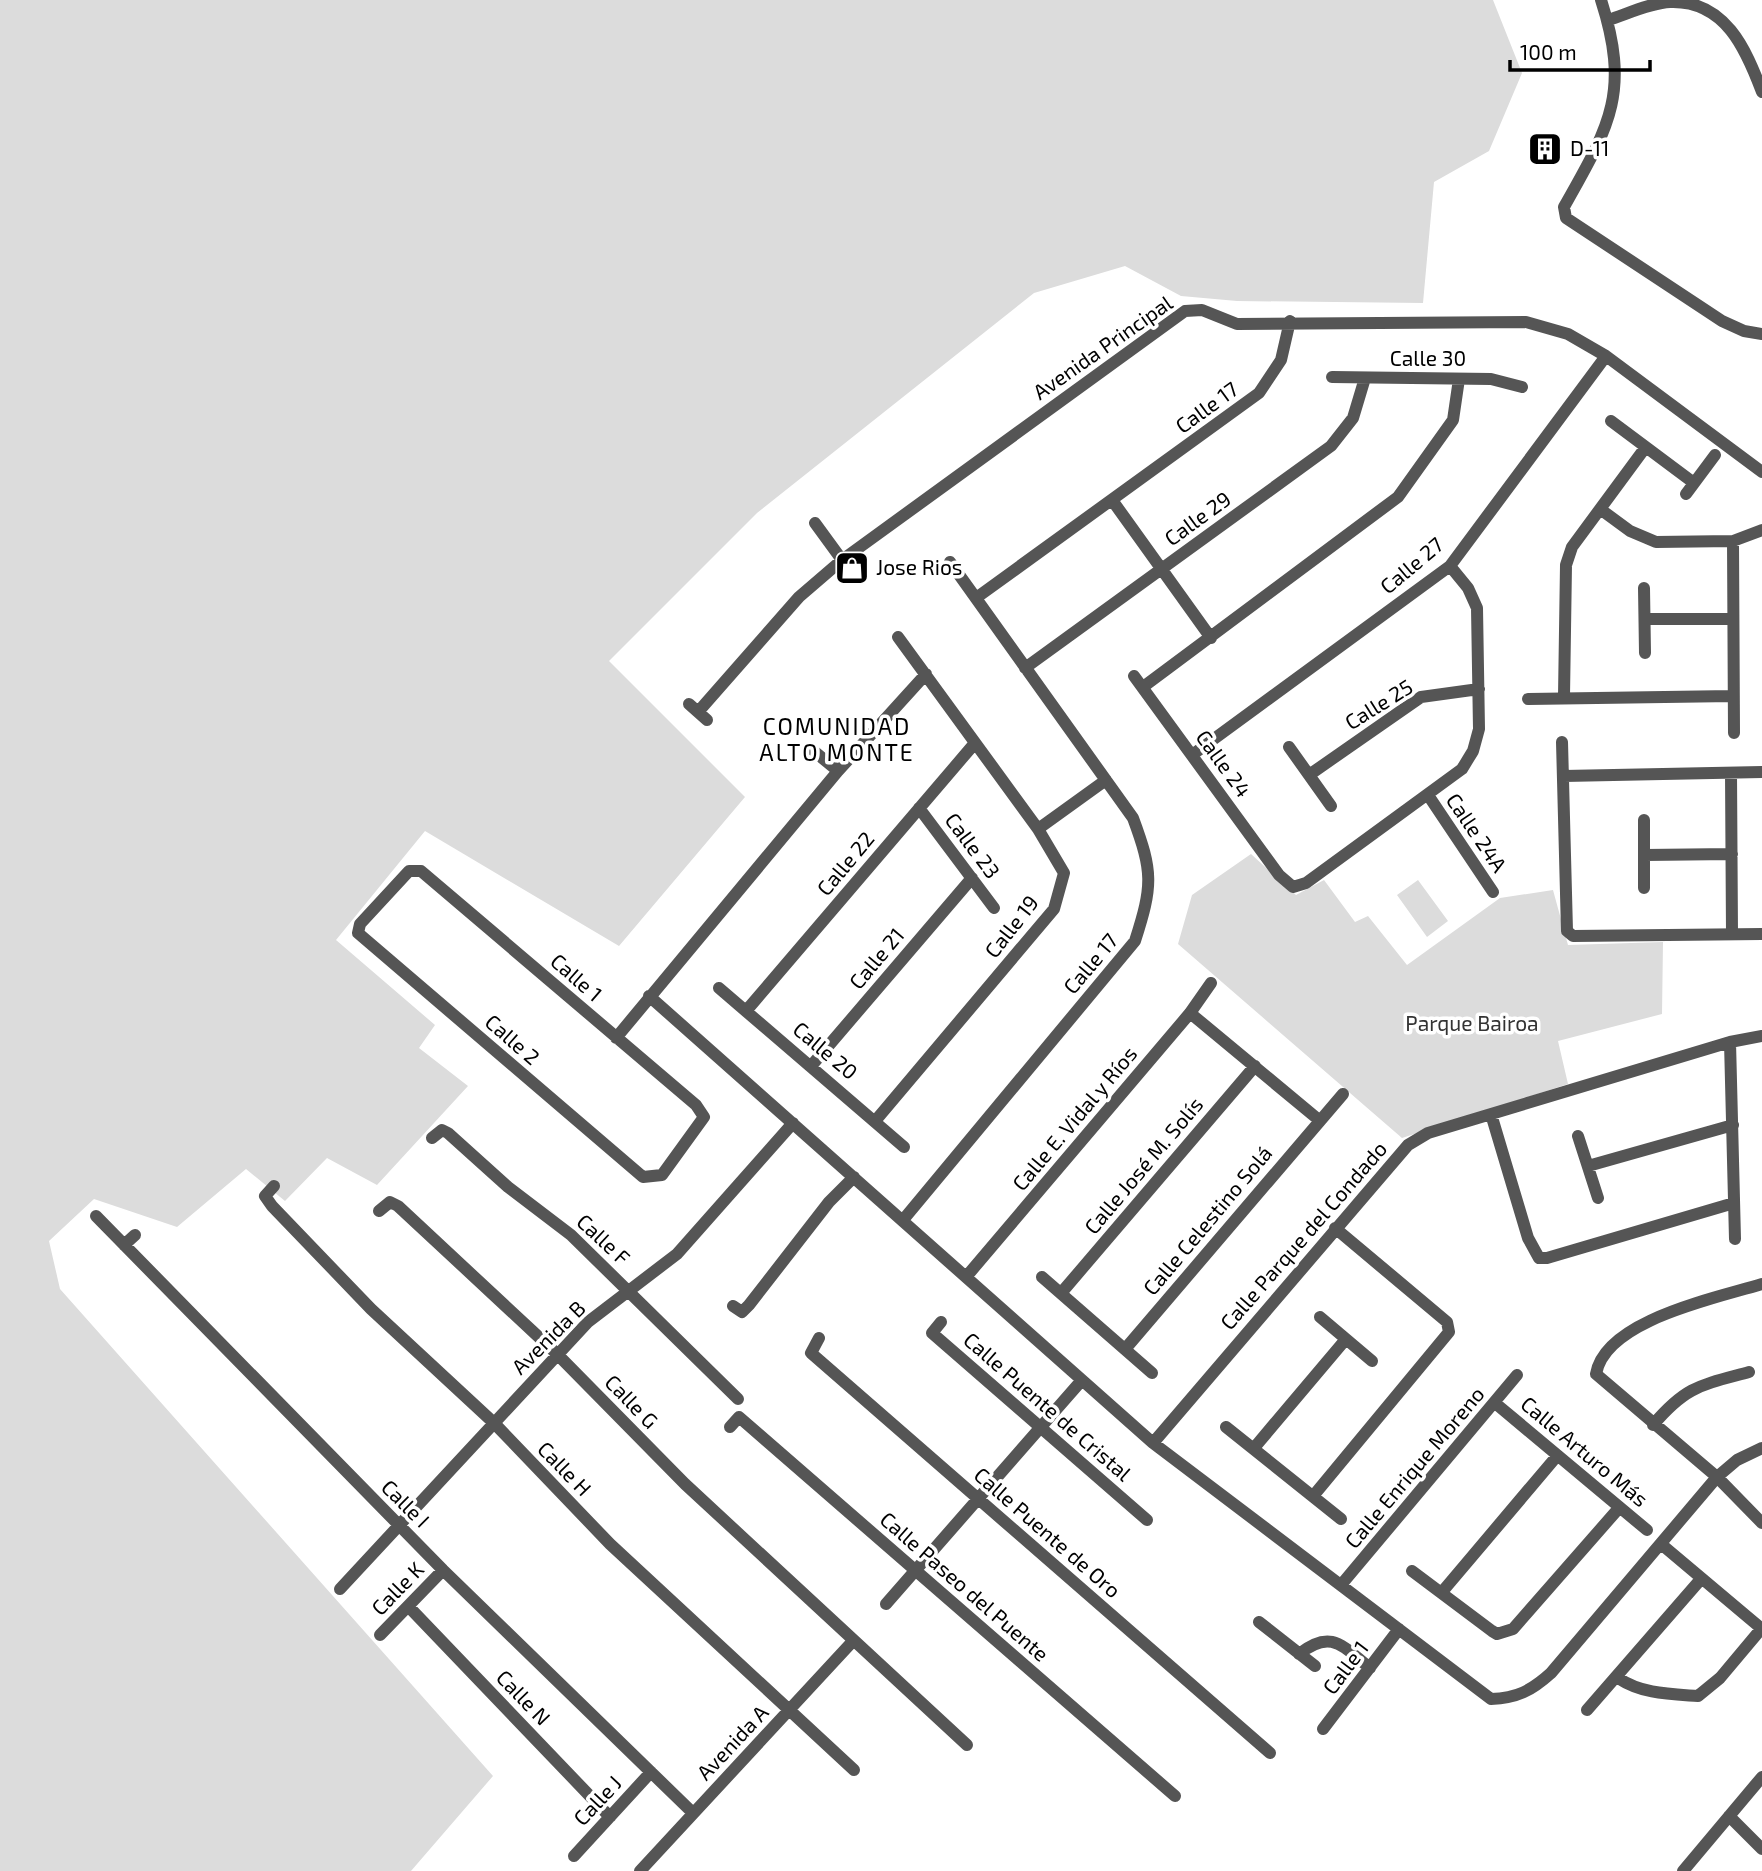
<svg xmlns="http://www.w3.org/2000/svg" width="1762" height="1871" font-family="'Exo 2',sans-serif">
<style>
.green{fill:#dcdcdc}
.lines{fill:none;stroke-linecap:round;stroke-linejoin:round}
.minor{stroke:#555;stroke-width:12}
.labels{text-anchor:middle;stroke-width:7;stroke-linejoin:round;paint-order:stroke}
.poi-label{font-size:21px;fill:#000;stroke:#fff;text-anchor:start}
.street-label{font-size:21px;fill:#000;stroke:#fff}
.park-label{font-size:21px;fill:#333;stroke:#fff}
.neighbourhood-label{font-size:23px;letter-spacing:2px;fill:#000;stroke:#fff}
</style>
<rect width="100%" height="100%" fill="#fff"/>
<path class="green" d="M0 0H1493L1522 73 1489 151 1434 182 1423 303 1237 301 1181 296 1125 266 1034 293 757 513 609 661 745 797 619 946 425 831 336 940 435 1025 419 1048 468 1086 377 1185 327 1158 285 1201 246 1169 177 1227 94 1199 49 1241 60 1289 493 1776 411 1871H0Z
M1251 854 1296 895 1324 880 1355 922 1368 916 1407 965 1500 898 1553 890 1568 945 1663 942 1662 1014 1558 1041 1568 1084 1402 1138 1178 944 1192 895Z
M1418 880 1448 921 1427 937 1397 895Z"/>
<g class="lines">
<path class="minor" d="M1601 0C1631 93 1609 127 1564 207L1566 218 1722 321 1744 331 1762 334
M1608 20C1627 14 1650 3 1670 2 1725 0 1746 49 1762 92
M1332 377 1491 379 1522 387
M1611 421 1694 483
M1686 494 1715 455
M1112 500 1211 638
M1600 509 1630 531 1656 542 1733 541 1762 530
M815 523 842 560
M1733 541 1734 733
M1644 588 1645 653
M976 598 1259 393 1281 360 1290 321
M1645 619H1732
M1025 668 1331 446 1353 418 1365 378
M1134 676 1279 875 1293 887 1306 883 1462 769 1473 751 1479 729 1477 608 1468 588 1450 566
M1143 687 1398 497 1453 420 1459 379
M1564 696 1566 565 1572 547 1645 448
M1528 699 1733 696
M689 704 707 720
M698 712 799 597 842 560 1185 311 1202 310 1237 324 1526 322 1568 334 1606 356 1762 472
M1562 742 1567 931 1573 936 1762 934
M809 747 838 771
M1289 747 1331 806
M1192 755 1450 566 1606 356
M1731 773 1732 934
M1309 775 1421 697 1479 689
M1564 776 1762 772
M1428 795 1493 892
M919 808 994 908
M1038 829 1106 780
M1645 855 1732 854
M409 871H421L696 1105 704 1117 662 1175 643 1177 358 933 360 924Z
M1644 888V820
M719 988 904 1147
M649 996 1153 1443 1491 1699C1517 1698 1531 1691 1551 1673L1717 1477 1737 1460 1762 1448
M746 1011 975 743
M1190 1013 1319 1120
M616 1038 838 771 926 674
M1730 1042 1735 1239
M812 1065 972 878
M1491 1114 1528 1238 1539 1258H1547L1734 1203
M876 1120 1054 909 1064 873 1038 829 898 637
M1578 1136 1598 1198
M432 1138 442 1130 448 1133 508 1187 571 1235 738 1399
M1588 1166 1733 1125
M274 1186 265 1196 272 1206 371 1309 494 1423 610 1544 854 1770
M379 1211 390 1202 398 1206 557 1354 685 1484 967 1745
M96 1216 443 1570 693 1813
M903 1220 1135 941C1153 885 1153 872 1133 818L950 562
M124 1245 135 1235
M966 1277 1190 1013 1211 983
M1042 1277 1152 1373
M1762 1284C1717 1298 1605 1320 1596 1374L1717 1477 1762 1523
M1062 1292 1255 1066
M733 1306 742 1312 749 1305 829 1202 854 1177
M1320 1317 1372 1361
M941 1322 932 1333 1147 1520
M819 1338 811 1353 1270 1753
M1126 1348 1343 1094
M1495 1403 1647 1530
M1653 1425C1686 1386 1701 1385 1749 1372
M730 1427 739 1417 1175 1796
M1226 1427 1341 1519
M1153 1443 1408 1145 1428 1133 1730 1042 1762 1036
M1254 1448 1346 1339
M1314 1495 1449 1332 1447 1322 1335 1228
M1661 1544 1762 1629
M1412 1571 1492 1631 1497 1634 1513 1629 1619 1508
M1341 1585 1517 1375
M340 1589 588 1322 677 1254 793 1123
M1442 1592 1557 1456
M886 1604 1082 1380
M408 1606 610 1817
M1259 1622 1315 1666
M380 1635 443 1570
M1299 1654C1332 1628 1343 1647 1370 1668
M1618 1678C1642 1694 1669 1694 1698 1696L1720 1678 1761 1629
M1587 1710 1701 1579
M1323 1729 1399 1629
M1729 1816 1762 1849
M574 1856 651 1772
M640 1871 853 1641
M1683 1871 1762 1777"/>
</g>
<defs>
<g id="building-square" transform="scale(1.75)"><rect x="-9" y="-9" width="18" height="18" rx="4" fill="#000" stroke="#fff"/><path d="M-4-6H4V6H1V3H-1V6H-4ZM-2.5-4.3h1.7v1.8h-1.7ZM.8-4.3h1.7v1.8H.8ZM-2.5-1h1.7V.8h-1.7ZM.8-1h1.7V.8H.8Z" fill="#fff"/></g>
<g id="shop-square" transform="scale(1.75)"><rect x="-9" y="-9" width="18" height="18" rx="4" fill="#000" stroke="#fff"/><path d="M-5-2.5h2.3a2.7 3.5 0 0 1 5.4 0H5L5.5 6h-11ZM-1.5-2.5h3a1.5 2.3 0 0 0-3 0Z" fill="#fff"/></g>
</defs>
<g fill-rule="evenodd">
<use href="#building-square" x="1545" y="149"/>
<use href="#shop-square" x="852" y="568"/>
</g>
<g class="labels">
<g class="poi-label">
<text x="1570" y="156">D-11</text>
<text x="876" y="575">Jose Rios</text>
</g>
<g class="street-label">
<text transform="translate(1103 348) rotate(-35)" y="7">Avenida Principal</text>
<text x="1428" y="366">Calle 30</text>
<text transform="translate(1207 408) rotate(-36)" y="7">Calle 17</text>
<text transform="translate(1198 519) rotate(-36)" y="7">Calle 29</text>
<text transform="translate(1412 566) rotate(-40)" y="7">Calle 27</text>
<text transform="translate(1379 705) rotate(-32)" y="7">Calle 25</text>
<text transform="translate(1223 764) rotate(54)" y="7">Calle 24</text>
<text transform="translate(1476 833) rotate(56)" y="7">Calle 24A</text>
<text transform="translate(972 846) rotate(53)" y="7">Calle 23</text>
<text transform="translate(846 864) rotate(-50)" y="7">Calle 22</text>
<text transform="translate(1012 927) rotate(-52)" y="7">Calle 19</text>
<text transform="translate(877 959) rotate(-50)" y="7">Calle 21</text>
<text transform="translate(1091 964) rotate(-50)" y="7">Calle 17</text>
<text transform="translate(576 978) rotate(41)" y="7">Calle 1</text>
<text transform="translate(512 1040) rotate(41)" y="7">Calle 2</text>
<text transform="translate(825 1051) rotate(40)" y="7">Calle 20</text>
<text transform="translate(1075 1119) rotate(-50)" y="7">Calle E. Vidal y Ríos</text>
<text transform="translate(1144 1166) rotate(-50)" y="7">Calle José M. Solís</text>
<text transform="translate(1208 1221) rotate(-50)" y="7">Calle Celestino Solá</text>
<text transform="translate(1304 1236) rotate(-49)" y="7">Calle Parque del Condado</text>
<text transform="translate(603 1240) rotate(43)" y="7">Calle F</text>
<text transform="translate(549 1338) rotate(-45)" y="7">Avenida B</text>
<text transform="translate(631 1402) rotate(46)" y="7">Calle G</text>
<text transform="translate(1047 1407) rotate(41)" y="7">Calle Puente de Cristal</text>
<text transform="translate(1584 1452) rotate(40)" y="7">Calle Arturo Más</text>
<text transform="translate(1415 1468) rotate(-50)" y="7">Calle Enrique Moreno</text>
<text transform="translate(564 1469) rotate(46)" y="7">Calle H</text>
<text transform="translate(405 1504) rotate(45)" y="7">Calle I</text>
<text transform="translate(1047 1533) rotate(41)" y="7">Calle Puente de Oro</text>
<text transform="translate(964 1587) rotate(41)" y="7">Calle Paseo del Puente</text>
<text transform="translate(398 1589) rotate(-46)" y="7">Calle K</text>
<text transform="translate(1346 1668) rotate(-53)" y="7">Calle 1</text>
<text transform="translate(523 1698) rotate(46)" y="7">Calle N</text>
<text transform="translate(733 1743) rotate(-47)" y="7">Avenida A</text>
<text transform="translate(598 1801) rotate(-47)" y="7">Calle J</text>
</g>
<g class="park-label">
<text x="1472" y="1031">Parque Bairoa</text>
</g>
<g class="neighbourhood-label">
<text x="837" y="735">COMUNIDAD<tspan x="837" dy="26">ALTO MONTE</tspan></text>
</g>
</g>
<path d="M1510 60v10h140v-10" fill="none" stroke="#000000" stroke-width="3.5"/>
<text x="1520" y="60" font-size="21" fill="#000000" stroke="#ffffff" stroke-width="5" paint-order="stroke">100 m</text>
</svg>
